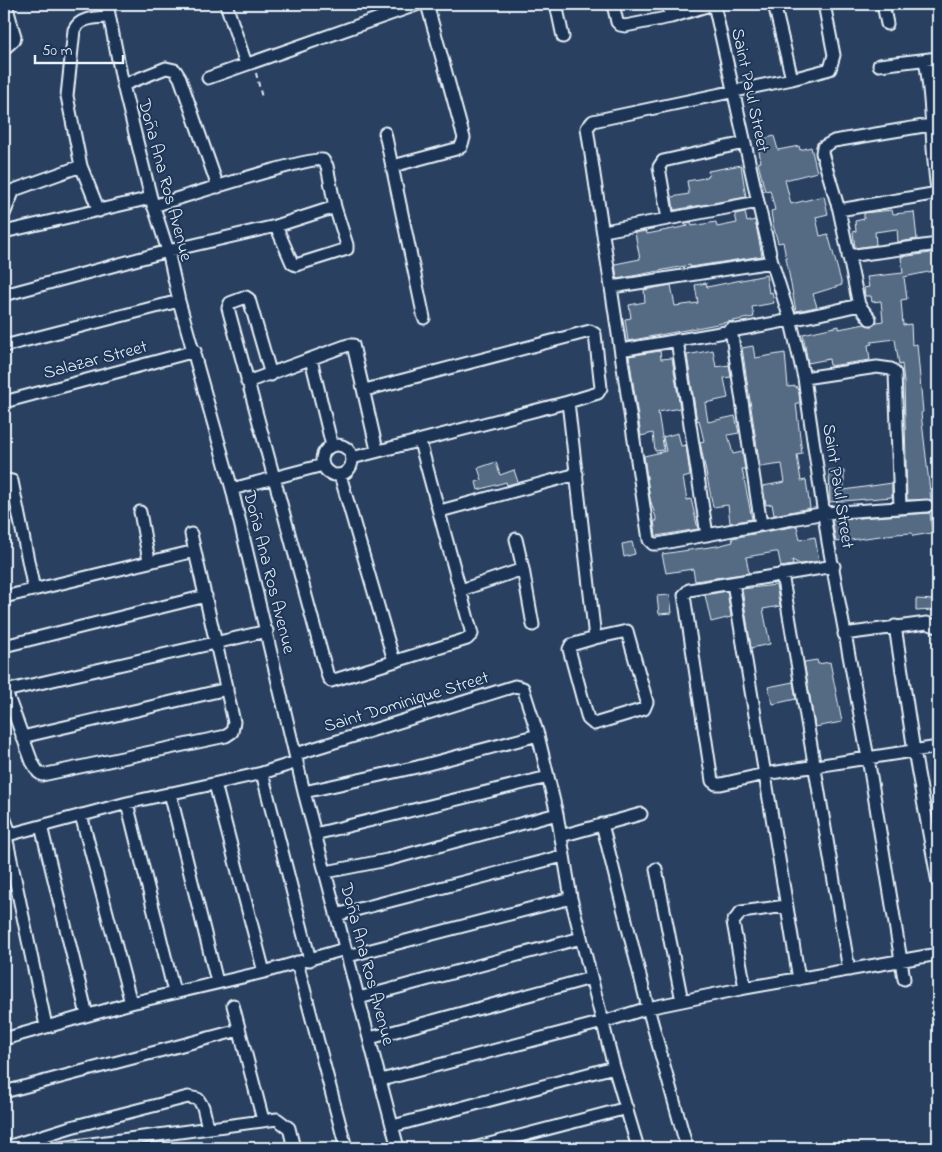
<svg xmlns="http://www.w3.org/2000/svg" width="942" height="1152" font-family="'Indie Flower',sans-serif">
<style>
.building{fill:#556a83;stroke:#e8f1f8}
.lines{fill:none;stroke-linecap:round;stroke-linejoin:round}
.street-casing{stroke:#e8f1f8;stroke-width:15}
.path{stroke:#e8f1f8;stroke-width:2;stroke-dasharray:5 4;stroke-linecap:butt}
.street{stroke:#1d3557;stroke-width:11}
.labels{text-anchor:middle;stroke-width:4;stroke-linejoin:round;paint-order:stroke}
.street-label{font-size:18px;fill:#e8f1f8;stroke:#1d3557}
</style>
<rect width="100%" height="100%" fill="#294061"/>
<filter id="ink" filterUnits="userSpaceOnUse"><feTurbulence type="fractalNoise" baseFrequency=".02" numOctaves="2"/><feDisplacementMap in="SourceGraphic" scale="10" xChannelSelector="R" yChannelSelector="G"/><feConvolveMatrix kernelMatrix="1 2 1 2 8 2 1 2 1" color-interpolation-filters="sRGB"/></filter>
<g filter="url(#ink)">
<path class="building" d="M774 136 778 150 799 146 800 150 811 147 817 172 785 180 791 204 824 196 828 214 816 217 820 236 828 234 842 285 813 294 817 307 796 311 783 242 778 243 773 225 771 211 775 210 770 190 765 191 758 163 761 162 757 141Z
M741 165 746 197 674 210 672 197 689 194 687 181 704 178 709 175 708 171Z
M892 210 893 214 914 212 917 239 898 242 897 229 875 232 876 245 855 248 853 232 856 231 855 221 864 219V213Z
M745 212 747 222 755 220 762 256 690 267V265L617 279 615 264 640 259 635 233 646 231 647 234 688 226 684 224 691 222 692 226 716 222 717 227 737 223 735 214Z
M938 252V270L904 277 907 299 901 300 903 325 911 324 912 345 917 344 923 412 921 413 931 500H907L904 382 902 364 899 365 895 339 871 342 872 344 868 345 870 360 830 366 829 359 808 363 803 334 839 326V329L865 324 872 326 877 322 883 321 881 301 872 302 871 296H865L864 288 869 287 867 277 903 273 901 257Z
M766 275 769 293 772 292 774 303 752 307 754 317 628 341 625 319 631 318 629 305 645 302 644 290 671 285 675 306 698 303 695 285 706 283 707 287Z
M753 346 755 358 785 353 788 387 796 386 799 393 800 403H796L802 454 797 455 801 481 806 480 810 508 774 515 772 504 766 505 763 486 785 482 782 464 760 467 742 348Z
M713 350 716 367 729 365 731 377 724 378 728 398 705 403 708 422 735 416 739 433 728 435 733 454 742 452 745 469H742L752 519 730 523 728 505 713 507 700 442 704 441 699 420 697 421 687 355Z
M660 351 661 359 672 358 680 408 658 412 664 450 655 451 653 433 641 436 629 356Z
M678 433 681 446 686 445 690 476 683 478 687 500 691 499 698 529 656 536 654 521H657L650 499 644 456 666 451 663 437Z
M496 462 500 475 514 470 518 482 507 485 506 482 478 490 476 482 482 480 478 468Z
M829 470 844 471V490L892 483V497L830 502Z
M930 513 932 533 913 536 912 533 895 534 836 542 832 520Z
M797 526 800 540 815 537 819 561 800 564 792 560 793 565 781 567 778 552H775L746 557 749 573 695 581 693 569 666 573 662 554 717 546 733 542 732 538Z
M632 542 635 554 624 557 622 544Z
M776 585 780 606 763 609 770 644 751 648 742 589Z
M727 591 731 617 711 622 705 595Z
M670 595 672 613 659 614 657 596Z
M916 599 935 600 933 610 916 611Z
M817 660 818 664 830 662 842 722 815 727 804 662Z
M793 682 796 699 773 704 768 687Z"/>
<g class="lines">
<g class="street-casing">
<path id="street" d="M107 4 123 85 151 198 168 251 179 301 232 489 304 792 398 1148
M226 4 246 64
M556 4 563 37
M613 4 617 22 620 25 625 26 671 17 713 4
M668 4 671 17
M714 4 758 202 772 262 791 322 804 378 828 542 868 758 904 979
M774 4 792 79
M824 4 834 55 830 69 792 79 593 121 587 128 649 540 653 544H658L825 513 927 506
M883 4 887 24
M4 49 14 40 15 37 6 4
M925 61C934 104 930 150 938 195
M879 65 938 58
M208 78 419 4
M123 85 166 68 175 70 180 78 218 187
M385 133 424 318
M393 166 456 149 461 147 464 138 427 4
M153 206C178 199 309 156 323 160L327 166 335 207 347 245V249L296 265 292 263 276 226
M839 210 938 193
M99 211 81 166 67 96 74 30C80 17 96 18 109 17
M4 214 14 190 81 166
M668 219 659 167 663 161 744 143
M604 231 758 202
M4 232 151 198
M848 256 938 244
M612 287 772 262
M4 295 168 251 276 226 335 207
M859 305 870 319
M731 329 761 525
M677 340 707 535
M4 346 179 301
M621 350C701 336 781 324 859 305L839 210 822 153 823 147 834 141 930 125
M311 359 332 446
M271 375 249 299 246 297 230 303 228 308 328 677 331 681 467 639 472 634 420 442
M804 378 877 367 891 369 895 373 900 507
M247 382 348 345H353L377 450
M365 390 590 331 595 334 601 388 598 393 568 402 595 638 627 631 647 702 644 709 594 724 588 719 569 649 571 645 595 638
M4 402 195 351
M322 460a15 15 0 1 1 30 0a15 15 0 1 1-30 0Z
M352 458 568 402
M340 475 394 661
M4 479 12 481 34 590
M232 489 323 465
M440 511 577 474
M140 512 149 561
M516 539 523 569
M834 566 689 590 684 595 712 781 716 784H721L765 774 938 747
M782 574 849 970
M733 583 799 979
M461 590 523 569 533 625
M4 597 195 551
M895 626 914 751 938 883
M844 634 927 623 938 627
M4 646 206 596
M4 686 32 762 38 772 42 775 226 736 232 732 234 722 191 534
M5 691 267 631
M22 737 227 689
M296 754 515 686 523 688 538 735 557 814 571 898 614 1067 638 1148
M262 773 310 960
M215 784 264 972
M304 792 417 767 538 735
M170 793 217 982
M127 803 174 992
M81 815 131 1003
M4 817 9 830 6 836 46 1026
M602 824 648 1008 687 1148
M41 826 87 1015
M315 834 548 777
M4 836 127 803 262 773 297 762
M561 836 641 814
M656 869 682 1001
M326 872 387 860 557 814
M336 915 563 856
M348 956 571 898
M297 962 346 1148
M745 988 733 922 741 912 786 906
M359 998 581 938
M233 1005 263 1120
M370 1038 591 978
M4 1039 131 1003 264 972 345 949
M381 1080 603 1022 648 1008 745 988 938 954
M4 1092 239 1030
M393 1126 614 1067
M4 1148 71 1127 188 1097 198 1099 203 1107 208 1128
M61 1148 277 1119 289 1128 294 1148
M474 1148 627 1108"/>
</g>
<path class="path" d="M256 73 262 98"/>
<use href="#street" class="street"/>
</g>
</g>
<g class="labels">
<g class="street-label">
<text transform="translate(751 90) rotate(78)" y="6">Saint Paul Street</text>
<text transform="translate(166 180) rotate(75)" y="6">Doña Ana Ros Avenue</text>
<text transform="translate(95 359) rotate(-15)" y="6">Salazar Street</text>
<text transform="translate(839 486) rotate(81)" y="6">Saint Paul Street</text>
<text transform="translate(270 572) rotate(76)" y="6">Doña Ana Ros Avenue</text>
<text transform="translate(406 701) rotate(-17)" y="6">Saint Dominique Street</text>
<text transform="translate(368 964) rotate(75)" y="6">Doña Ana Ros Avenue</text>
</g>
</g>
<rect width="942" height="1152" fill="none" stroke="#1d3557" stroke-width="20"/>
<rect x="10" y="10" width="922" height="1132" fill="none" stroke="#e8f1f8" stroke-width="2" filter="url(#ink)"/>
<path d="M35 55v8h88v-8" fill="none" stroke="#e8f1f8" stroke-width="2.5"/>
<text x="42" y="55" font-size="15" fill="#e8f1f8" stroke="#1d3557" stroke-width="4" paint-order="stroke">50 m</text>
</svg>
